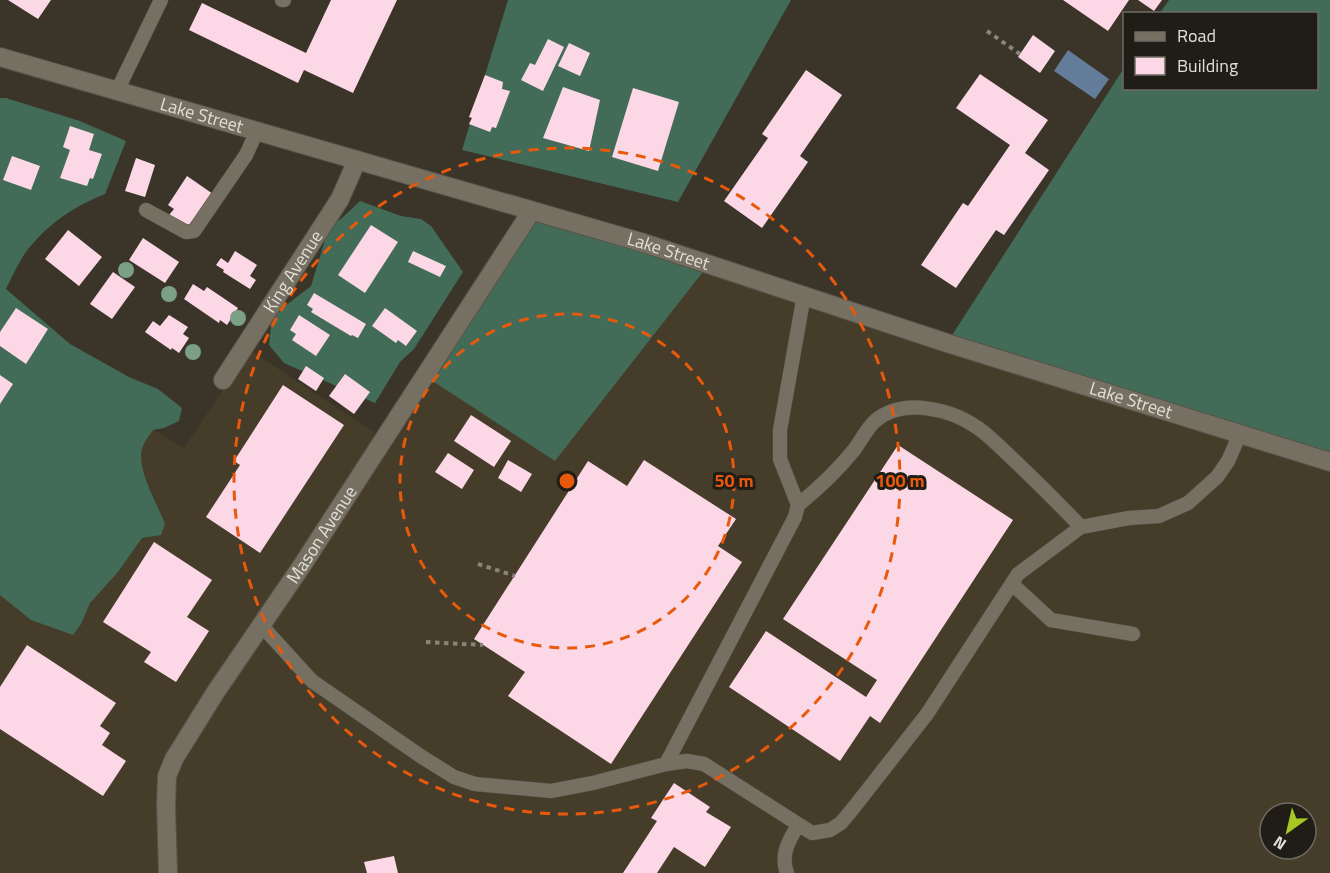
<svg xmlns="http://www.w3.org/2000/svg" width="1330" height="873" font-family="'Titillium Web',sans-serif">
<style>
.built{fill:#453d2a;fill-rule:evenodd}
.forest{fill:#426b58}
.water{fill:#627c9a}
.building{fill:#fcd8e7}
.lines{fill:none;stroke-linecap:round;stroke-linejoin:round}
.lane-casing{stroke:#585348;stroke-width:15}
.street-casing{stroke:#585348;stroke-width:20}
.secondary-casing{stroke:#585348;stroke-width:20}
.path{stroke:#888479;stroke-width:4;stroke-dasharray:4.5 4.5;stroke-linecap:butt}
.lane{stroke:#767062;stroke-width:14}
.street{stroke:#767062;stroke-width:18}
.secondary{stroke:#767062;stroke-width:18}
.tree{fill:#7b9f87}
.ring{fill:none;stroke:#e8590c;stroke-width:3;stroke-dasharray:10 8}
.labels{text-anchor:middle;stroke-width:6;stroke-linejoin:round;paint-order:stroke}
.street-label{font-size:18px;fill:#e2dfd7;stroke:#201d17}
.centre{fill:#e8590c;stroke:#201d17;stroke-width:3}
.ring-label{font-size:18px;text-anchor:middle;font-weight:bold;fill:#e8590c;stroke:#201d17;stroke-width:6;stroke-linejoin:round;paint-order:stroke}
</style>
<rect width="100%" height="100%" fill="#3b3529"/>
<path class="built" d="M531 212 1330 462V873H0V481L68 379 184 448 250 350 384 439ZM1270 813H1306V849H1270Z"/>
<path class="forest" d="M508 0H791L678 202 462 150Z
M1169 0H1330V463L947 343 1124 68V88H1316V14L1160 13Z
M0 98H6L80 121 126 141 105 194C75 206 50 222 29 248 20 259 13 275 6 289L70 344 129 377 158 389 182 408 179 421 164 428 153 430C150 435 145 440 143 446 134 466 158 505 165 524L161 535 142 538 118 572 90 603 81 624 73 635 31 620 0 595Z
M360 201 401 216 421 219 431 226 463 272 414 349 400 362 375 403 284 363 269 345 272 316 311 286 329 227 342 218Z
M531 212 709 264 555 461 425 376Z"/>
<path class="water" d="M1068 50 1109 79 1095 99 1054 71Z"/>
<path class="building" d="M8 0H51L38 19Z
M331 0H397L353 93 304 70 298 83 189 30 202 3 306 53Z
M1063 0H1129L1108 31Z
M1138 0H1162L1154 11Z
M1033 35 1055 51 1040 73 1018 57Z
M548 39 564 47 543 91 521 80 530 63 535 65Z
M569 43 590 53 580 76 558 66Z
M806 70 842 95 800 156 808 162 762 228 724 201 768 138 762 134Z
M980 74 1048 120 1025 153 1049 170 1004 235 996 230 956 288 921 265 963 203 968 206 1010 145 956 108Z
M485 75 503 82 502 89 510 91 496 128 492 127 490 132 469 124 472 118 469 117Z
M563 87 600 100 589 151 543 138Z
M633 88 679 102 658 171 612 157Z
M70 126 94 134 89 150 102 154 93 179 90 178 87 186 60 178 70 150 63 147Z
M12 156 40 166 31 190 3 180Z
M136 158 155 165 145 197 125 191Z
M187 176 213 194 194 224 191 222 189 226 169 215 174 209 168 205Z
M371 225 398 242 365 293 338 275Z
M68 230 102 257 79 286 45 259Z
M143 238 179 262 165 283 129 260Z
M235 251 257 265 250 276 256 280 250 289 223 272 224 270 216 265 221 258 228 263Z
M413 251 446 266 440 277 408 262Z
M113 272 135 287 112 319 90 304Z
M193 284 204 291 207 287 238 308 227 325 220 320 219 323 184 299Z
M314 293 366 324 358 338 352 335 351 336 311 312 313 309 307 305Z
M16 308 48 329 26 364 0 346V332Z
M385 308 417 331 406 346 398 340 396 343 372 326Z
M169 315 188 327 183 334 189 338 179 353 172 348 171 350 145 332 153 321 160 326Z
M299 315 330 335 316 356 292 340 296 334 290 330Z
M306 366 324 378 316 391 298 379Z
M345 374 370 392 354 414 329 396Z
M0 375 13 384 0 404Z
M283 385 344 425 260 553 206 517 240 465 234 461Z
M471 415 511 441 494 467 454 441Z
M898 445 1013 520 880 723 870 716 840 761 729 687 766 631 866 697 877 680 783 619Z
M448 453 474 470 462 489 435 472Z
M508 460 532 474 521 492 498 478Z
M644 460 736 519 718 546 742 562 611 764 508 696 525 672 474 639 588 461 627 486Z
M154 542 212 580 187 617 209 631 176 682 144 662 151 652 103 622Z
M27 645 116 703 100 726 110 733 102 745 126 761 103 796 0 729V687Z
M674 783 710 807 706 812 731 827 705 867 674 847 657 873H623L657 821 651 818Z
M394 856 398 873H367L364 862Z"/>
<g class="lines">
<g class="lane-casing">
<path id="lane" d="M282 0H284
M117 91 161 0
M146 210 186 232 194 231 246 155 257 131
M798 505C819 488 837 471 854 450 861 441 867 428 875 421 903 397 951 409 978 428 992 438 1004 451 1016 462 1038 483 1060 505 1081 527
M1012 584 1051 620 1133 634
M261 625 312 681 422 757 454 777 475 784 551 791 593 783 666 764 795 517 798 505 780 459V430L804 295
M666 764 687 761 704 764 812 833 830 830 841 823 855 806 927 714 1018 574 1081 527 1129 518 1159 516 1188 503 1217 477 1228 461 1240 434
M787 873C780 855 789 840 798 825"/>
</g>
<g class="street-casing">
<g id="street">
<path id="s1" d="M223 380 340 199 357 160"/>
<path id="s2" d="M168 873 166 805 167 776 174 759 215 693 303 564 531 212"/>
</g>
</g>
<g class="secondary-casing">
<g id="secondary">
<path id="s3" d="M0 57 644 243 947 343 1330 462"/>
</g>
</g>
<path class="path" d="M987 31 1020 54
M478 564 515 576
M426 642 483 645"/>
<use href="#lane" class="lane"/>
<use href="#street" class="street"/>
<use href="#secondary" class="secondary"/>
</g>
<g class="tree">
<circle cx="126" cy="270" r="8"/>
<circle cx="169" cy="294" r="8"/>
<circle cx="238" cy="318" r="8"/>
<circle cx="193" cy="352" r="8"/>
</g>
<g class="ring">
<circle cx="567" cy="481" r="167"/>
<circle cx="567" cy="481" r="333"/>
</g>
<g class="labels">
<g class="street-label">
<text dy="6" stroke="none"><textPath href="#s3" startOffset="210">Lake Street</textPath></text>
<text dy="6" stroke="none"><textPath href="#s3" startOffset="696">Lake Street</textPath></text>
<text dy="6" stroke="none"><textPath href="#s1" startOffset="129">King Avenue</textPath></text>
<text dy="6" stroke="none"><textPath href="#s3" startOffset="1182">Lake Street</textPath></text>
<text dy="6" stroke="none"><textPath href="#s2" startOffset="384">Mason Avenue</textPath></text>
</g>
</g>
<circle cx="567" cy="481" r="9" class="centre"/>
<g class="ring-label">
<text x="734" y="487">50 m</text>
<text x="900" y="487">100 m</text>
</g>
<rect x="1123" y="12" width="195" height="78" fill="#201d17" stroke="#6e6b64" stroke-width="1.5"/>
<rect x="1135" y="32" width="30" height="9" fill="#767062" stroke="#6e6b64" stroke-width="1.5"/>
<text x="1177" y="42" font-size="18" fill="#e2dfd7">Road</text>
<rect x="1135" y="57" width="30" height="18" fill="#fcd8e7" stroke="#6e6b64" stroke-width="1.5"/>
<text x="1177" y="72" font-size="18" fill="#e2dfd7">Building</text>
<g transform="translate(1288 831) rotate(214)"><circle r="28" fill="#201d17" stroke="#6e6b64" stroke-width="1.5"/>
<path d="M0-4.5L10 22L0 15L-10 22Z" fill="#a5c823"/>
<text y="-9" font-size="16" font-weight="bold" text-anchor="middle" fill="#e2dfd7">N</text>
</g>
</svg>
